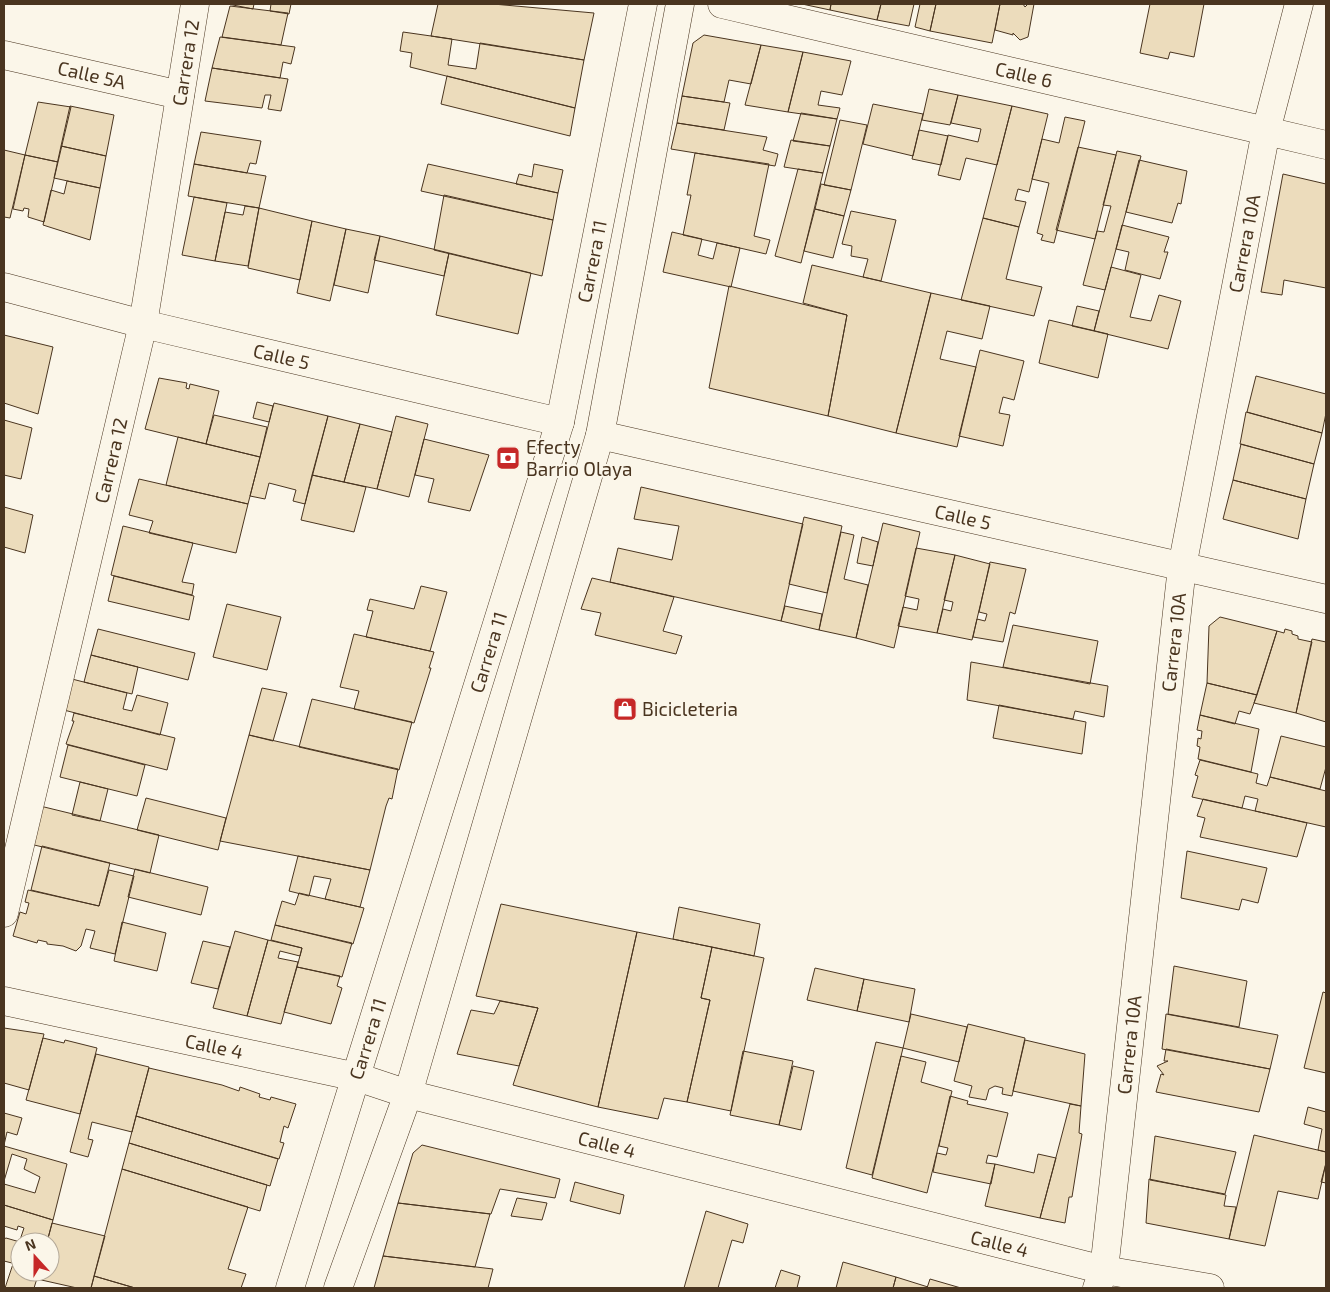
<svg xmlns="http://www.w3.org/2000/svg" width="1330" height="1292" font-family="'Exo 2',sans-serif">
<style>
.building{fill:#ecdcbc;stroke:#4a3520}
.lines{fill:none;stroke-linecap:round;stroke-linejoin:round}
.street-casing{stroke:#4a3520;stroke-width:29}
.secondary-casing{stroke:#4a3520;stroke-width:29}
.street{stroke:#fbf6e9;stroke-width:28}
.secondary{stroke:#fbf6e9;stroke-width:28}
.labels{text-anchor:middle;stroke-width:4;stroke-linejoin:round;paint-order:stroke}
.street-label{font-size:19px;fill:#4a3520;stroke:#fbf6e9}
.poi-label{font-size:19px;fill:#4a3520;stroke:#fbf6e9;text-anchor:start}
</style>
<rect width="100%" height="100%" fill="#fbf6e9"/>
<path class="building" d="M228 4H254L253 9Z
M271 4H291L289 14 270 11Z
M438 4H493L594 13 584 60 431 36Z
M802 4H831L830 10Z
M831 4H881L877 20 830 10Z
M881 4H914L909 26 877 20Z
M920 4H936L930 31 915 27Z
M936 4H1000L992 43 930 31Z
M1000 4H1023L1025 7 1028 4H1034L1028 37 1020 40 1013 33V35L995 30Z
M1150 4H1204L1194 57 1170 52 1168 59 1140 53Z
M230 6 288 13 281 45 222 37Z
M403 32 452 39 448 65 476 69 480 43 584 60 575 108 410 67 412 53 400 51Z
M704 35 761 45 751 84 729 80 724 102 682 96 693 43Z
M220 37 295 47 291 64 283 62 280 78 212 68Z
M761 45 803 52 788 112 745 105Z
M803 52 851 61 842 95 821 91 818 105 840 108 837 119 788 112Z
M212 68 288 79 281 111 268 109 271 95H265L262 108 205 101Z
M447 76 575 108 570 136 441 104Z
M929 89 958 95 950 125 922 120Z
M958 95 1012 106 997 165 966 158 960 180 938 175 948 135 978 142 981 129 951 123Z
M682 96 730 103 724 130 677 123Z
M38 102 71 107 58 162 25 155Z
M873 104 923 114 913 156 863 144Z
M70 106 114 115 106 156 61 146Z
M1012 106 1048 114 1029 192 1018 189 1015 200 1026 202 1019 227 983 218Z
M801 113 837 119 830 146 793 141Z
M1065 117 1085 121 1054 243 1041 240 1043 235 1037 233 1049 183 1032 179 1042 139 1059 143Z
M840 120 867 125 851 190 824 185Z
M677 123 767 137 763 150 778 154 775 166 671 149Z
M919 130 948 136 941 165 912 159Z
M201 132 261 141 256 164 250 163 247 173 194 164Z
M791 140 830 146 823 173 784 167Z
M61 146 106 156 100 188 54 178Z
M1078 147 1116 155 1095 239 1056 230Z
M4 150 25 155 10 218 4 217Z
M1117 151 1141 156 1105 290 1083 285 1097 231 1104 232 1111 206 1103 205Z
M695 153 769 164 754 236 770 240 766 254 683 235 691 195H687Z
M25 155 58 162 44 222 28 217 29 209 24 208 23 211 13 209Z
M1139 160 1187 171 1181 204 1178 203 1172 223 1126 212Z
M194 164 266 176 259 208 188 196Z
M428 164 558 193 553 220 421 191Z
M534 164 563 170 558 193 516 184 519 174 532 177Z
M798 169 823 173 801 263 775 256Z
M1283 174 1326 184V288L1284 280 1282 295 1261 292Z
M67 181 100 188 90 240 43 225 51 190 64 194Z
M821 184 851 190 844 216 815 209Z
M444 195 553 220 542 276 434 250Z
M194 197 227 203 215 261 182 255Z
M245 206 259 208 248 266 215 261 225 212 243 215Z
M259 208 312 221 300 280 248 268Z
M815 209 844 216 833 258 804 251Z
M851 211 896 220 881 281 863 277 868 259 851 256 852 246 842 244Z
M983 218 1019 227 1006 279 1042 287 1034 316 961 300Z
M312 221 346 229 330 301 297 293Z
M1122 225 1169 237 1164 252H1168L1160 279 1125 270 1129 252 1116 249Z
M346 229 380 236 368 293 334 285Z
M672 232 702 239 698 255 713 259 717 243 740 248 731 287 663 272Z
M380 236 449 253 444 276 374 260Z
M449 253 531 273 518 334 436 315Z
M812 265 931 293 896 433 828 416 847 315 803 303Z
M1111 267 1141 275 1130 317 1151 321 1159 295 1181 301 1168 349 1094 331Z
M729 286 847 315 828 416 709 388Z
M931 293 990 306 982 339 947 331 940 359 976 367 957 447 896 433Z
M1077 306 1099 311 1094 331 1072 326Z
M1049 320 1108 334 1098 378 1039 363Z
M4 335 53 347 38 414 4 403Z
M980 350 1024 361 1014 400 1003 397 999 413 1010 415 1003 446 959 436Z
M1256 376 1326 394V413L1322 433 1247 412Z
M159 378 187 383 186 388 189 389 190 384 219 391 206 444 145 429Z
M257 402 273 406 269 422 253 418Z
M274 403 328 416 305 504 293 501 296 490 269 483 265 499 250 496Z
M1246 412 1322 433 1314 464 1240 444Z
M214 415 267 427 260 457 206 444Z
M328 416 360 424 344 482 312 475Z
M396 416 428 424 409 497 377 489Z
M4 420 32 428 21 479 4 475Z
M360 424 392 432 377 489 344 482Z
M178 437 260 457 248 504 166 485Z
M424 439 489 455 470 511 428 502 434 479 415 475Z
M1241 444 1314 464 1306 499 1233 480Z
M312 475 366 487 354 532 301 520Z
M139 479 248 504 236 553 149 533 153 521 129 515Z
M1233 480 1306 499 1298 539 1223 519Z
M641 487 803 524 781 621 610 582 618 548 672 560 679 526 634 519Z
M4 507 33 515 25 553 4 547Z
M804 517 842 526 827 593 789 584Z
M883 523 920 532 894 648 856 638Z
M123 526 193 543 182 582 194 584 192 595 111 575Z
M841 532 854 535 844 579 868 585 856 638 819 630Z
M862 537 878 542 873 566 857 563Z
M916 548 955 555 937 633 898 626 903 607 917 610 919 599 905 596Z
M955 555 990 564 972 640 937 633 943 609 951 611 953 602 944 600Z
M990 562 1026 569 1015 614 1010 612 1003 642 973 637 977 619 985 621 987 614 979 612Z
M114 576 194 596 189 620 108 601Z
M592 578 674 597 663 631 682 636 676 654 595 635 601 613 581 609Z
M421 586 447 592 430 651 366 637 373 611 367 610 370 599 414 609Z
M227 604 281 617 267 670 213 657Z
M785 606 822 614 819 630 781 621Z
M1220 617 1277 631 1257 695 1207 683 1209 626Z
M1013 625 1098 641 1090 684 1003 667Z
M98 629 195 653 188 680 91 655Z
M1285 629 1292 631V634L1298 636V639L1312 642 1296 713 1254 703 1277 631 1284 633Z
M354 634 434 652 429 668H431L414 723 354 709 359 691 340 687Z
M1312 639 1326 642V722L1296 713Z
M91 655 138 667 132 694 84 682Z
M971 662 1108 686 1104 717 1075 711 1073 719 967 700Z
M68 678 127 693 123 709 132 711 137 695 168 703 160 735 60 709Z
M1207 683 1257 695 1250 714 1239 711 1235 724 1200 715Z
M262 688 287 693 273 741 249 735Z
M312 699 412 722 399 770 299 747Z
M999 705 1086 722 1082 754 993 738Z
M74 713 175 738 167 770 66 744 74 721H72Z
M1200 715 1259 729 1251 772 1198 759 1200 747 1197 746 1198 738 1201 739 1202 731 1197 730Z
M249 735 398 769 392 799 389 798 386 806 370 870 220 841Z
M1281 736 1326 747V767L1320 789 1270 777Z
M68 745 145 765 137 796 60 777Z
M1200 760 1258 774 1256 783 1267 786 1270 777 1326 791V827L1255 811 1258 799 1245 796 1242 808 1192 797 1198 776 1195 775Z
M80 782 108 789 100 821 72 815Z
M146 798 226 818 218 850 137 830Z
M1203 799 1307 823 1297 857 1200 837 1205 818 1197 816Z
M36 805 159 835 150 873 26 843Z
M42 846 110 863 99 906 31 890Z
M1187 851 1267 868 1258 903 1242 899 1239 910 1181 898Z
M298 856 370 870 360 907 325 899 331 879 314 876 309 896 289 891Z
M135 869 208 887 201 915 128 897Z
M109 870 134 876 115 954 90 948 95 931 86 929 81 946 76 951 63 946 47 944V942L38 940 37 943 13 936 20 912 26 914 29 903 25 902 28 890 99 906Z
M299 893 364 908 353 944 275 925 282 901 295 905Z
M501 904 637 932 598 1107 513 1085 538 1008 476 996Z
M679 907 760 924 754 956 673 939Z
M122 922 166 933 157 971 114 961Z
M275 925 352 943 342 977 297 967 302 948 271 940Z
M235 931 268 940 247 1016 213 1008Z
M637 932 712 947 701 998 710 1000 687 1102 664 1098 658 1119 598 1107Z
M268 940 302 948 300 956 280 951 278 958 298 962 281 1024 247 1016Z
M203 941 230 947 218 989 191 983Z
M712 947 764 958 731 1111 687 1102 710 1000 701 998Z
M1174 966 1247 981 1239 1027 1168 1014Z
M297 967 340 976 337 986 342 988 331 1024 284 1012Z
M815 968 864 979 857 1011 807 1000Z
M864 979 915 989 909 1022 857 1011Z
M1323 992 1326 993V1073L1304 1068Z
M500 1001 538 1008 519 1066 457 1054 471 1010 494 1014Z
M911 1014 967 1027 959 1062 903 1048Z
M1166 1014 1278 1035 1270 1069 1162 1049Z
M968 1024 1025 1038 1012 1096 1002 1094 1003 1088 995 1086 989 1089 986 1100 969 1097 972 1086 954 1081Z
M4 1028 44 1034 29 1090 4 1083Z
M43 1038 64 1043 65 1040 97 1048 80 1114 26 1100Z
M1025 1040 1085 1054 1081 1106 1013 1091Z
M876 1042 903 1048 872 1175 846 1168Z
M1166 1049 1270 1069 1259 1112 1156 1092 1161 1074 1164 1075 1157 1066 1168 1061H1164Z
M743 1051 793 1061 779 1125 730 1115Z
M96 1054 149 1067 132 1132 92 1122 88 1139 93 1140 88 1157 70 1152Z
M901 1056 926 1062 921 1082 952 1091 927 1193 872 1178Z
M793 1066 814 1071 801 1130 779 1125Z
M149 1068 222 1085 239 1091 240 1087 260 1094 259 1097 270 1100 271 1097 296 1104 288 1128 284 1126 280 1142 284 1143 279 1159 136 1116Z
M950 1096 968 1101 967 1104 1008 1113 997 1157 988 1155 986 1163 995 1164 991 1184 933 1172 937 1153 946 1155 948 1148 939 1146Z
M1070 1104 1081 1106 1079 1133 1082 1134 1072 1197H1069L1065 1223 1040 1218Z
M1308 1107 1326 1112V1152L1318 1150 1322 1129 1304 1124Z
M4 1113 22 1118 17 1135 7 1132 4 1145Z
M136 1116 278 1159 270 1186 129 1143Z
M1254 1135 1326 1152V1163L1318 1199 1278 1191 1265 1246 1229 1239Z
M1155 1136 1236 1152 1225 1194 1150 1180Z
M129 1143 267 1185 260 1211 122 1169Z
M422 1145 560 1179 555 1198 500 1189 491 1214 398 1203 413 1153Z
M4 1146 67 1164 53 1220 4 1205V1184L35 1193 40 1177 24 1169 27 1159 12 1154 4 1181Z
M1038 1154 1056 1158 1040 1218 985 1206 995 1164 1034 1173Z
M1326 1163V1183L1321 1182Z
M122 1169 248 1207 228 1269 246 1274 241 1288H135L94 1276Z
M1149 1179 1226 1195 1224 1206 1236 1207 1229 1239 1146 1223Z
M575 1182 624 1195 620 1214 570 1201Z
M517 1198 547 1203 542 1220 511 1216Z
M398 1203 490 1214 475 1267 383 1256Z
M4 1205 53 1220 47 1242 20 1240 24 1228 18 1226 17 1230 4 1226Z
M706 1211 748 1224 743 1243 732 1240 718 1288H684Z
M52 1223 105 1236 91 1288H77L37 1279 39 1272H50V1242H47Z
M6 1238 20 1242 16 1264 4 1261V1239Z
M383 1256 493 1269 488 1288H374Z
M843 1262 896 1277 893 1288H836Z
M13 1264 20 1266V1272H39L34 1288H5Z
M781 1270 800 1276 797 1288H775Z
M94 1276 135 1288H91Z
M896 1277 928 1287 927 1288H893Z
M930 1279 961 1288H927Z"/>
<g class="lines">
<g class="street-casing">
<g id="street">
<path id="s1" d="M722 4 1326 145"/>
<path id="s2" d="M4 55 180 95"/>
<path id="s3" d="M4 287 143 324 560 422"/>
<path id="s4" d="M600 435 1326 599"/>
<path id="s5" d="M4 913 143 324 195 4"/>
<path id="s6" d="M4 1001 357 1077 408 1094 1104 1270 1210 1288"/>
<path id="s7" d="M1097 1288 1104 1270 1182 567 1266 131 1299 4"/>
</g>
</g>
<g class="secondary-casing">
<g id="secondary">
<path id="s8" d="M290 1288 560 422 643 4"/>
<path d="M338 1288 408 1094 600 435 680 4"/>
</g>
</g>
<use href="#street" class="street"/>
<use href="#secondary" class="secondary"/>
</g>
<defs>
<g id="bank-square" transform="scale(1.25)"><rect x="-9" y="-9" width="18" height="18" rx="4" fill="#c62828" stroke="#fbf6e9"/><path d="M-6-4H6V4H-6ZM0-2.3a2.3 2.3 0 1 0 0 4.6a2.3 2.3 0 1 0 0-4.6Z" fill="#fff"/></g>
<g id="shop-square" transform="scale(1.25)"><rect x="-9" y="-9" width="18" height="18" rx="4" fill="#c62828" stroke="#fbf6e9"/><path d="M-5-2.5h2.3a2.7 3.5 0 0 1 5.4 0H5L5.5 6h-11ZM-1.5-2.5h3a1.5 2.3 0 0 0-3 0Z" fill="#fff"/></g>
</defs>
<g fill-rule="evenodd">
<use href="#bank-square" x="508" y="458"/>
<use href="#shop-square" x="625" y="709"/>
</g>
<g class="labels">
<g class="street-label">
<text dy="7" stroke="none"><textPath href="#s5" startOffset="870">Carrera 12</textPath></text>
<text dy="7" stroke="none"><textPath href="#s1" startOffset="310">Calle 6</textPath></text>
<text dy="7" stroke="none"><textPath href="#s2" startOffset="90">Calle 5A</textPath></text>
<text dy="7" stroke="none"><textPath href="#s7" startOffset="1056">Carrera 10A</textPath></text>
<text dy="7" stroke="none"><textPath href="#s8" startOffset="1071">Carrera 11</textPath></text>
<text dy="7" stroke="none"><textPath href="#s3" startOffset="286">Calle 5</textPath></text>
<text dy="7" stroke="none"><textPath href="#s5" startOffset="465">Carrera 12</textPath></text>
<text dy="7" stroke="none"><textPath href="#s4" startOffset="372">Calle 5</textPath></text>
<text dy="7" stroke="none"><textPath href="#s7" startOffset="651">Carrera 10A</textPath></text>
<text dy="7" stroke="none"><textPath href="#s8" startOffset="666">Carrera 11</textPath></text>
<text dy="7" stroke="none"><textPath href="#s8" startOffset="261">Carrera 11</textPath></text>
<text dy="7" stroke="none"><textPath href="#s7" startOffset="246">Carrera 10A</textPath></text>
<text dy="7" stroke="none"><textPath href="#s6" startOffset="215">Calle 4</textPath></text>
<text dy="7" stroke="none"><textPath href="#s6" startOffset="620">Calle 4</textPath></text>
<text dy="7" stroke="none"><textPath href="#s6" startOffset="1025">Calle 4</textPath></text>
</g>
<g class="poi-label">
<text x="526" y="454">Efecty<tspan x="526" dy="22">Barrio Olaya</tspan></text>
<text x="642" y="716">Bicicleteria</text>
</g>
</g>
<rect width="1330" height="1292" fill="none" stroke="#4a3520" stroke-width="10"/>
<g transform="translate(35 1257) rotate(339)"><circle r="24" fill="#fbf6e9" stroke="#b4a999"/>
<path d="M0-4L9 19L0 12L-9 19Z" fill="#c62828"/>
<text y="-8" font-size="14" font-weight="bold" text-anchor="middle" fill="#4a3520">N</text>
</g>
</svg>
